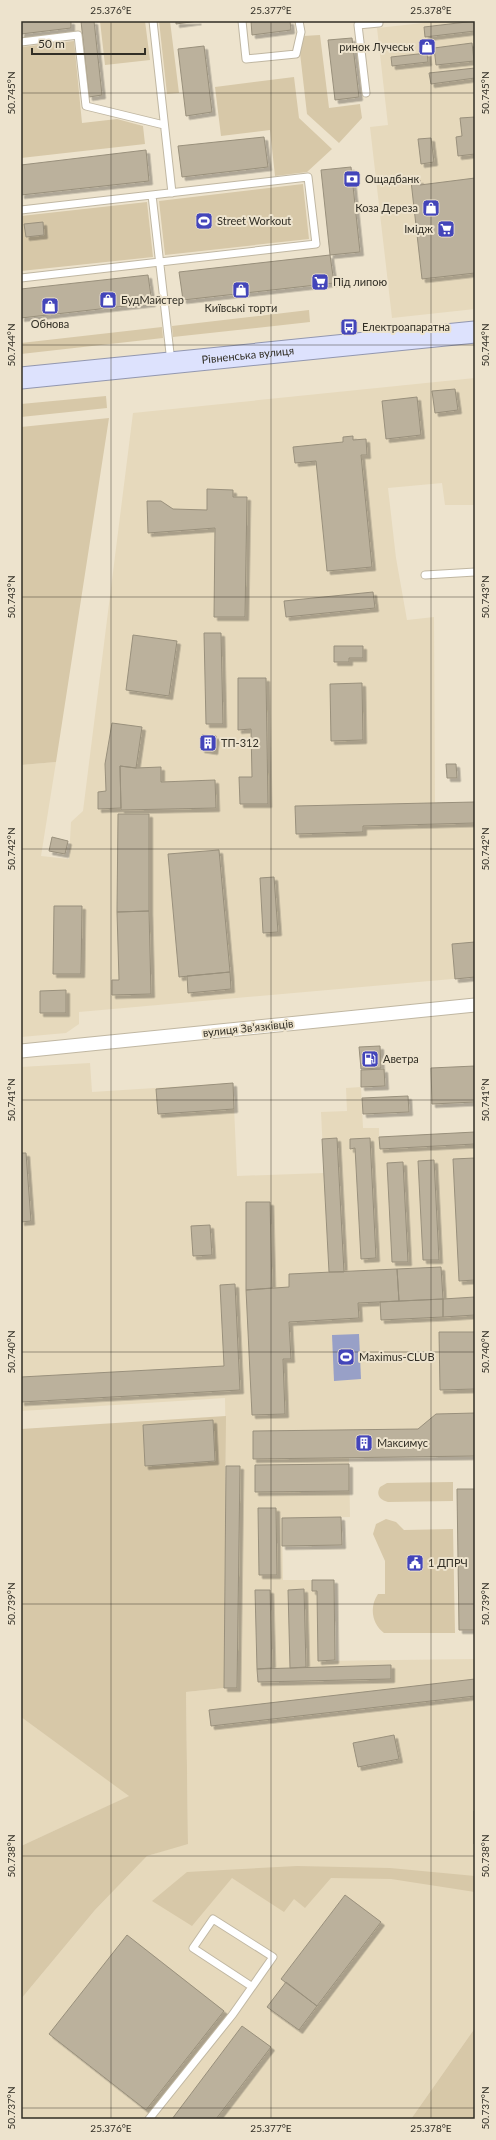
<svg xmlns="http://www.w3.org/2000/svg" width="496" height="2140" font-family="Lato,sans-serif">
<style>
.built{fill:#e6d9bc}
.green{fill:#d7c8a8}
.water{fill:#98a0c7}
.building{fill:#bbb19c;stroke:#99907c;filter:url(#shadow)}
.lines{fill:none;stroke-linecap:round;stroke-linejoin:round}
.lane-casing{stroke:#c0b7a2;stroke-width:9}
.street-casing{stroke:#c0b7a2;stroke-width:15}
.primary-casing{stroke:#9297b0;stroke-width:23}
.lane{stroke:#fff;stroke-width:7}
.street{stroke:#fff;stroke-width:13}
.primary{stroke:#dde2fd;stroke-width:21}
.ticks{fill:none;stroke:#312e25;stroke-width:1;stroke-opacity:0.45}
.labels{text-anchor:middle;stroke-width:4;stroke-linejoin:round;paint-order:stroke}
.poi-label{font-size:11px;fill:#312e25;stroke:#ede3cd;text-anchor:start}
.street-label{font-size:11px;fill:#312e25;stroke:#ede3cd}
.neatline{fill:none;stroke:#312e25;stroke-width:1.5}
.ticks-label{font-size:10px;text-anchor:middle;fill:#312e25}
</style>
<defs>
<filter id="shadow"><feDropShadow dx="3.5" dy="3.5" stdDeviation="0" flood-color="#0004"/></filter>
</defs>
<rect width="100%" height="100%" fill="#ede3cd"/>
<path class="built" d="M442 21H475V309L392 318 370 127 388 125 377 28Z
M475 378V505H445L442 483 388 488 396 558 407 620 434 617 435 803 475 802V977L79 1012V1024L66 1033 21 1037V765L56 762 41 856 69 859 71 822 83 811 133 413Z
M90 1063 92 1092 233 1083 237 1176 324 1173 321 1112 347 1111 346 1088 361 1087 363 1128H379V1137L475 1132V1456L349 1457 350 1517 282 1518 283 1580H312V1591H317L318 1661 475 1659V2028L411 2119H21V1999L95 1910 147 1856 188 1843 186 1692 223 1688 226 1466 225 1398 21 1411V1067Z
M21 1717 130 1796 21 1846Z"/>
<path class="green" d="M100 21H145L150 60 105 65Z
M159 21H170L179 93 167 94Z
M320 35 329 108 360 104 362 118 339 143 307 114 300 53 303 36Z
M74 41 82 123 117 119 143 126 145 144 21 158V47Z
M294 77 299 118 332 149 307 172 275 176 270 130 221 136 215 87Z
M303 184 309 239 165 255 159 201Z
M147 202 153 257 21 271V216Z
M309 310 310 322 173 337 172 326Z
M162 327 163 338 21 354V343Z
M106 396 107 408 21 417V404Z
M109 418 56 762 21 765V427Z
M226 1416 224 1688 186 1692 188 1844 147 1856 95 1910 21 1999V1846L129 1796 21 1717V1429Z
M453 1482V1501L388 1502C379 1500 376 1494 380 1487L387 1483Z
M386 1519 396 1522 404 1530 453 1529 455 1633H384C372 1624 369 1607 378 1594H385V1561L373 1534 376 1524Z
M297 1866 390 1868 475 1876V1892L391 1879 331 1878 305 1908 294 1899 284 1912 232 1878 192 1926 152 1901 187 1872Z
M475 2028V2119H411Z"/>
<path class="water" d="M359 1334 361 1379 334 1381 332 1335Z"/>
<path class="building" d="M21 21H71V28L21 34Z
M81 21H94L102 95 89 97Z
M176 21H198L176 24Z
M251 21H290L291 30 252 35Z
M475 21V31L425 37 424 27Z
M352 38 359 97 335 100 328 40Z
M472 43 474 61 436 65 434 48Z
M204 46 212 112 186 116 178 49Z
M427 53 428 62 392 66 391 57Z
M475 68V78L431 84 429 73Z
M475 117V154L458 156 456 137 462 136 460 118Z
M264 137 268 167 182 177 178 146Z
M431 138 434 162 421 164 418 139Z
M146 150 149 181 21 195V165Z
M351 167 360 252 330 255 321 170Z
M475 178V273L422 279 411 181 420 180V185Z
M43 222 44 235 26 237 24 224Z
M330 255 334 283 183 300 179 272Z
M148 275 152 303 21 318V289Z
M455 389 458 410 435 413 432 391Z
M417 397 421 435 386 439 382 401Z
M353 436V440L366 439 367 455H361L372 567 327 571 316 461 295 463 293 447 343 442V437Z
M207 489 233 490V497H247L245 617H214L215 528 148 533 147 501H161L173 509 207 510Z
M373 592 375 608 286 617 284 601Z
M204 633H221L223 724H206Z
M133 635 177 641 169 696 126 690Z
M334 646H363V658H349V662H334Z
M238 678H266L268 804H240L239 777H252L251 729 238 730Z
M362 683 363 740 331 741 330 684Z
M112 723 142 727 136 768 120 766 121 808 98 809V792L106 791 105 764Z
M202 735 216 736 214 751 201 749Z
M446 764H456L457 778H447Z
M120 766 136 768 161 767V782L215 780 216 808 121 810Z
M475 802V823L363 826V832L296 834 295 806Z
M118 814H149V911L117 912Z
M52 837 68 841 65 854 49 851Z
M219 850 230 972 179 977 168 854Z
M274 877 278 932 263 933 260 878Z
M54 906H82L81 974H53Z
M149 911 151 994 112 995V980H119L117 912Z
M475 942V977L455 979 452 944Z
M230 972 231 989 188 993 187 976Z
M66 990V1013H40V991Z
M380 1046 381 1068 361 1069 359 1047Z
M475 1066V1102L432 1104 431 1068Z
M384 1069 385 1086 361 1087V1070Z
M233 1083 234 1109 158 1114 156 1089Z
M408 1096 409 1112 363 1114 362 1098Z
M475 1132V1144L380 1149 379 1137Z
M337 1138 344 1272H329L322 1139Z
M370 1138 376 1258 361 1259 355 1148 350 1149V1139Z
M21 1153H26L31 1221 21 1222Z
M475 1158V1280L459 1281 453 1159Z
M434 1160 439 1260H423L418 1161Z
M403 1162 408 1262H392L387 1163Z
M246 1202H270L272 1288 246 1290Z
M210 1225 212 1255 193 1256 191 1226Z
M441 1267 443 1299 399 1301 397 1269Z
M397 1269 399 1301 358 1303 359 1318 289 1322 291 1359H283L285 1414 252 1415 246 1290 289 1287V1274Z
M235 1284 240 1390 21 1402V1377L224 1366 220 1285Z
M475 1297V1315L443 1317V1299Z
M443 1299V1317L381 1320 380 1302Z
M439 1332H475V1389L440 1390Z
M475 1413V1456L253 1459V1431L418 1429 436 1414Z
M213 1420 215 1461 145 1466 143 1425Z
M349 1464V1491L255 1492V1465Z
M226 1466H240L237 1688H224Z
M457 1489H475V1630H459Z
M258 1508H276L277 1575H259Z
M341 1517 342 1545 282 1546V1518Z
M312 1580H334L335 1660 318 1661 317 1591H312Z
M304 1589 306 1667 290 1668 288 1590Z
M255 1590H270L272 1668 257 1669Z
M391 1665V1679L258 1682 257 1669Z
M475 1679V1696L211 1726 209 1710Z
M394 1735 399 1759 358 1767 353 1743Z
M474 1811H475V1844H474Z
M345 1895 381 1922 317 2006 281 1979Z
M127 1935 224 2011 146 2110 49 2034Z
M286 1982 317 2006 299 2030 267 2007Z
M242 2026 271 2047 216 2119H172Z"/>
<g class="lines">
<g class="lane-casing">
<path id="lane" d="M153 21 172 193
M242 21 246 59 296 54 301 32 299 21
M21 42 78 35 86 106 164 125
M366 93 358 25 379 23V21
M152 195 171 362
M21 210 308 177 316 244 21 278
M425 575 475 572
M149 2119 233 2014 273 1957 213 1919 193 1948 251 1986"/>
</g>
<g class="street-casing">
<path id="street" d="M21 1051 475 1005"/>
</g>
<g class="primary-casing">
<g id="primary">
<path id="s1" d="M21 378 475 332"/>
</g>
</g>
<use href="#lane" class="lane"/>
<use href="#street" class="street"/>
<use href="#primary" class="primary"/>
</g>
<path class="ticks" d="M111 21V2119M271 21V2119M431 21V2119M21 93H475M21 345H475M21 597H475M21 849H475M21 1100H475M21 1352H475M21 1604H475M21 1856H475M21 2108H475"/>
<defs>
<g id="shop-square" transform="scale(0.9)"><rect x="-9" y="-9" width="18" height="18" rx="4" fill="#4345ba" stroke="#ede3cd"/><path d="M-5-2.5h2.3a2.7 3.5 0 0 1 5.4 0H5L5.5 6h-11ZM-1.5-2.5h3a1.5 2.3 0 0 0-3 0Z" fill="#fff"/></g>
<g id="bank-square" transform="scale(0.9)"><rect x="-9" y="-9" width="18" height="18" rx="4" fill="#4345ba" stroke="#ede3cd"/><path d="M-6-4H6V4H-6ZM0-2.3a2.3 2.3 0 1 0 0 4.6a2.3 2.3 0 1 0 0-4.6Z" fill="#fff"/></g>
<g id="stadium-square" transform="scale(0.9)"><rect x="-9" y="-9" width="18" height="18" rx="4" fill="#4345ba" stroke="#ede3cd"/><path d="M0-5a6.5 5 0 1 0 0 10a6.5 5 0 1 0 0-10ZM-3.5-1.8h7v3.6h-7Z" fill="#fff"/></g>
<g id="supermarket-square" transform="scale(0.9)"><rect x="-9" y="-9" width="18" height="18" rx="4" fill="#4345ba" stroke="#ede3cd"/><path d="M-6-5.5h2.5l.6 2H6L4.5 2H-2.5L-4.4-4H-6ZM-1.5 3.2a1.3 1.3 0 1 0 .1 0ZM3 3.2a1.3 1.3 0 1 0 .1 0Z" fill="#fff"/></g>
<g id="bus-square" transform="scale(0.9)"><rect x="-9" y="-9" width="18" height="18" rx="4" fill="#4345ba" stroke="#ede3cd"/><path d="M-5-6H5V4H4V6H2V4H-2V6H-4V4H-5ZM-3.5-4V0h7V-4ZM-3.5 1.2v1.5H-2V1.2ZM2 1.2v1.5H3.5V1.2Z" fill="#fff"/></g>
<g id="building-square" transform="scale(0.9)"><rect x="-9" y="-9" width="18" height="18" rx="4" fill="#4345ba" stroke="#ede3cd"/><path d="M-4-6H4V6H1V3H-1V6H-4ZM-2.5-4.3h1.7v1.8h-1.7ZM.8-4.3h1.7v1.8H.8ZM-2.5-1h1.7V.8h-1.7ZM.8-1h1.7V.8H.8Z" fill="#fff"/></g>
<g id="fuel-square" transform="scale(0.9)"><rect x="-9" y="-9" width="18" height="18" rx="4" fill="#4345ba" stroke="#ede3cd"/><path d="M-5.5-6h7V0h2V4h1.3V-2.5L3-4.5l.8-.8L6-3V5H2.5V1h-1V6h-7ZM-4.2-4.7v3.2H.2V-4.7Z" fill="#fff"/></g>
<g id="civic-square" transform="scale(0.9)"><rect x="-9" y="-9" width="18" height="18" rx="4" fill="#4345ba" stroke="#ede3cd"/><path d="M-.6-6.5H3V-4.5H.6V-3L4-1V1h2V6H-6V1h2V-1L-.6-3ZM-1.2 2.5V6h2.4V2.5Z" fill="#fff"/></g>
</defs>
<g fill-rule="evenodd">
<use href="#shop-square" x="427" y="47"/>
<use href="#bank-square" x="352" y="179"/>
<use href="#shop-square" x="431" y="208"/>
<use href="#stadium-square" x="204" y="221"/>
<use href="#supermarket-square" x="446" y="229"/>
<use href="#supermarket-square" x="320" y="282"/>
<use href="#shop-square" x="241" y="290"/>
<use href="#shop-square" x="108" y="300"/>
<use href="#shop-square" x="50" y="306"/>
<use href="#bus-square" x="349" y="327"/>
<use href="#building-square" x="208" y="743"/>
<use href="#fuel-square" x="370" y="1059"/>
<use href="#stadium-square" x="346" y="1357"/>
<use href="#building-square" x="364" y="1443"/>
<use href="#civic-square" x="415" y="1563"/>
</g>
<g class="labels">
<g class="poi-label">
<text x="414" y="51" text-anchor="end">ринок Лучеськ</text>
<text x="365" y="183">Ощадбанк</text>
<text x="418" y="212" text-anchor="end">Коза Дереза</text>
<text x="217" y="225">Street Workout</text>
<text x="433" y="233" text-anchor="end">Імідж</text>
<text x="333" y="286">Під липою</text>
<text x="121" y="304">БудМайстер</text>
<text x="241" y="312" text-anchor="middle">Київські торти</text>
<text x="50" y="328" text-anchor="middle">Обнова</text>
<text x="362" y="331">Електроапаратна</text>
<text x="221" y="747">ТП-312</text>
<text x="383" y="1063">Аветра</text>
<text x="359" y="1361">Maximus-CLUB</text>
<text x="377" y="1447">Максимус</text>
<text x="428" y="1567">1 ДПРЧ</text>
</g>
<g class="street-label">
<text dy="4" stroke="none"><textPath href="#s1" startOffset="228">Рівненська вулиця</textPath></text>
<text transform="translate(248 1028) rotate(-6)" y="4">вулиця Звʼязківців</text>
</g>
</g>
<rect width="496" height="2140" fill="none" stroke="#ede3cd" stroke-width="44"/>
<path d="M32 48v6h113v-6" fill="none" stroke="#312e25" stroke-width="2"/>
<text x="38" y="48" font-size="12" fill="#312e25" stroke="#ede3cd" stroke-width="3" paint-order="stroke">50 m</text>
<rect x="22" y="22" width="452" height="2096" class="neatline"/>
<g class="ticks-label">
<text x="111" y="14">25.376°E</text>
<text x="271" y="14">25.377°E</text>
<text x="431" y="14">25.378°E</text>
<text transform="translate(11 93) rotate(-90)" y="4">50.745°N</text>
<text transform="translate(485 93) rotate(-90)" y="4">50.745°N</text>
<text transform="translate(11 345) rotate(-90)" y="4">50.744°N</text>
<text transform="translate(485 345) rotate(-90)" y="4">50.744°N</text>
<text transform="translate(11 597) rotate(-90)" y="4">50.743°N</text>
<text transform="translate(485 597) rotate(-90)" y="4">50.743°N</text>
<text transform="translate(11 849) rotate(-90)" y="4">50.742°N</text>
<text transform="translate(485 849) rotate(-90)" y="4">50.742°N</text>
<text transform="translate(11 1100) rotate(-90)" y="4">50.741°N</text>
<text transform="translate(485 1100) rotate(-90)" y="4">50.741°N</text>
<text transform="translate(11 1352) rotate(-90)" y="4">50.740°N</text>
<text transform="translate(485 1352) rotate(-90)" y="4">50.740°N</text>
<text transform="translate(11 1604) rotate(-90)" y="4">50.739°N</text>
<text transform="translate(485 1604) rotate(-90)" y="4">50.739°N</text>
<text transform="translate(11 1856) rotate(-90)" y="4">50.738°N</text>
<text transform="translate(485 1856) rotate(-90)" y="4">50.738°N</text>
<text transform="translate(11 2108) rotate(-90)" y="4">50.737°N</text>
<text transform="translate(485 2108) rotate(-90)" y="4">50.737°N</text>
<text x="111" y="2132">25.376°E</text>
<text x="271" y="2132">25.377°E</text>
<text x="431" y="2132">25.378°E</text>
</g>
</svg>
